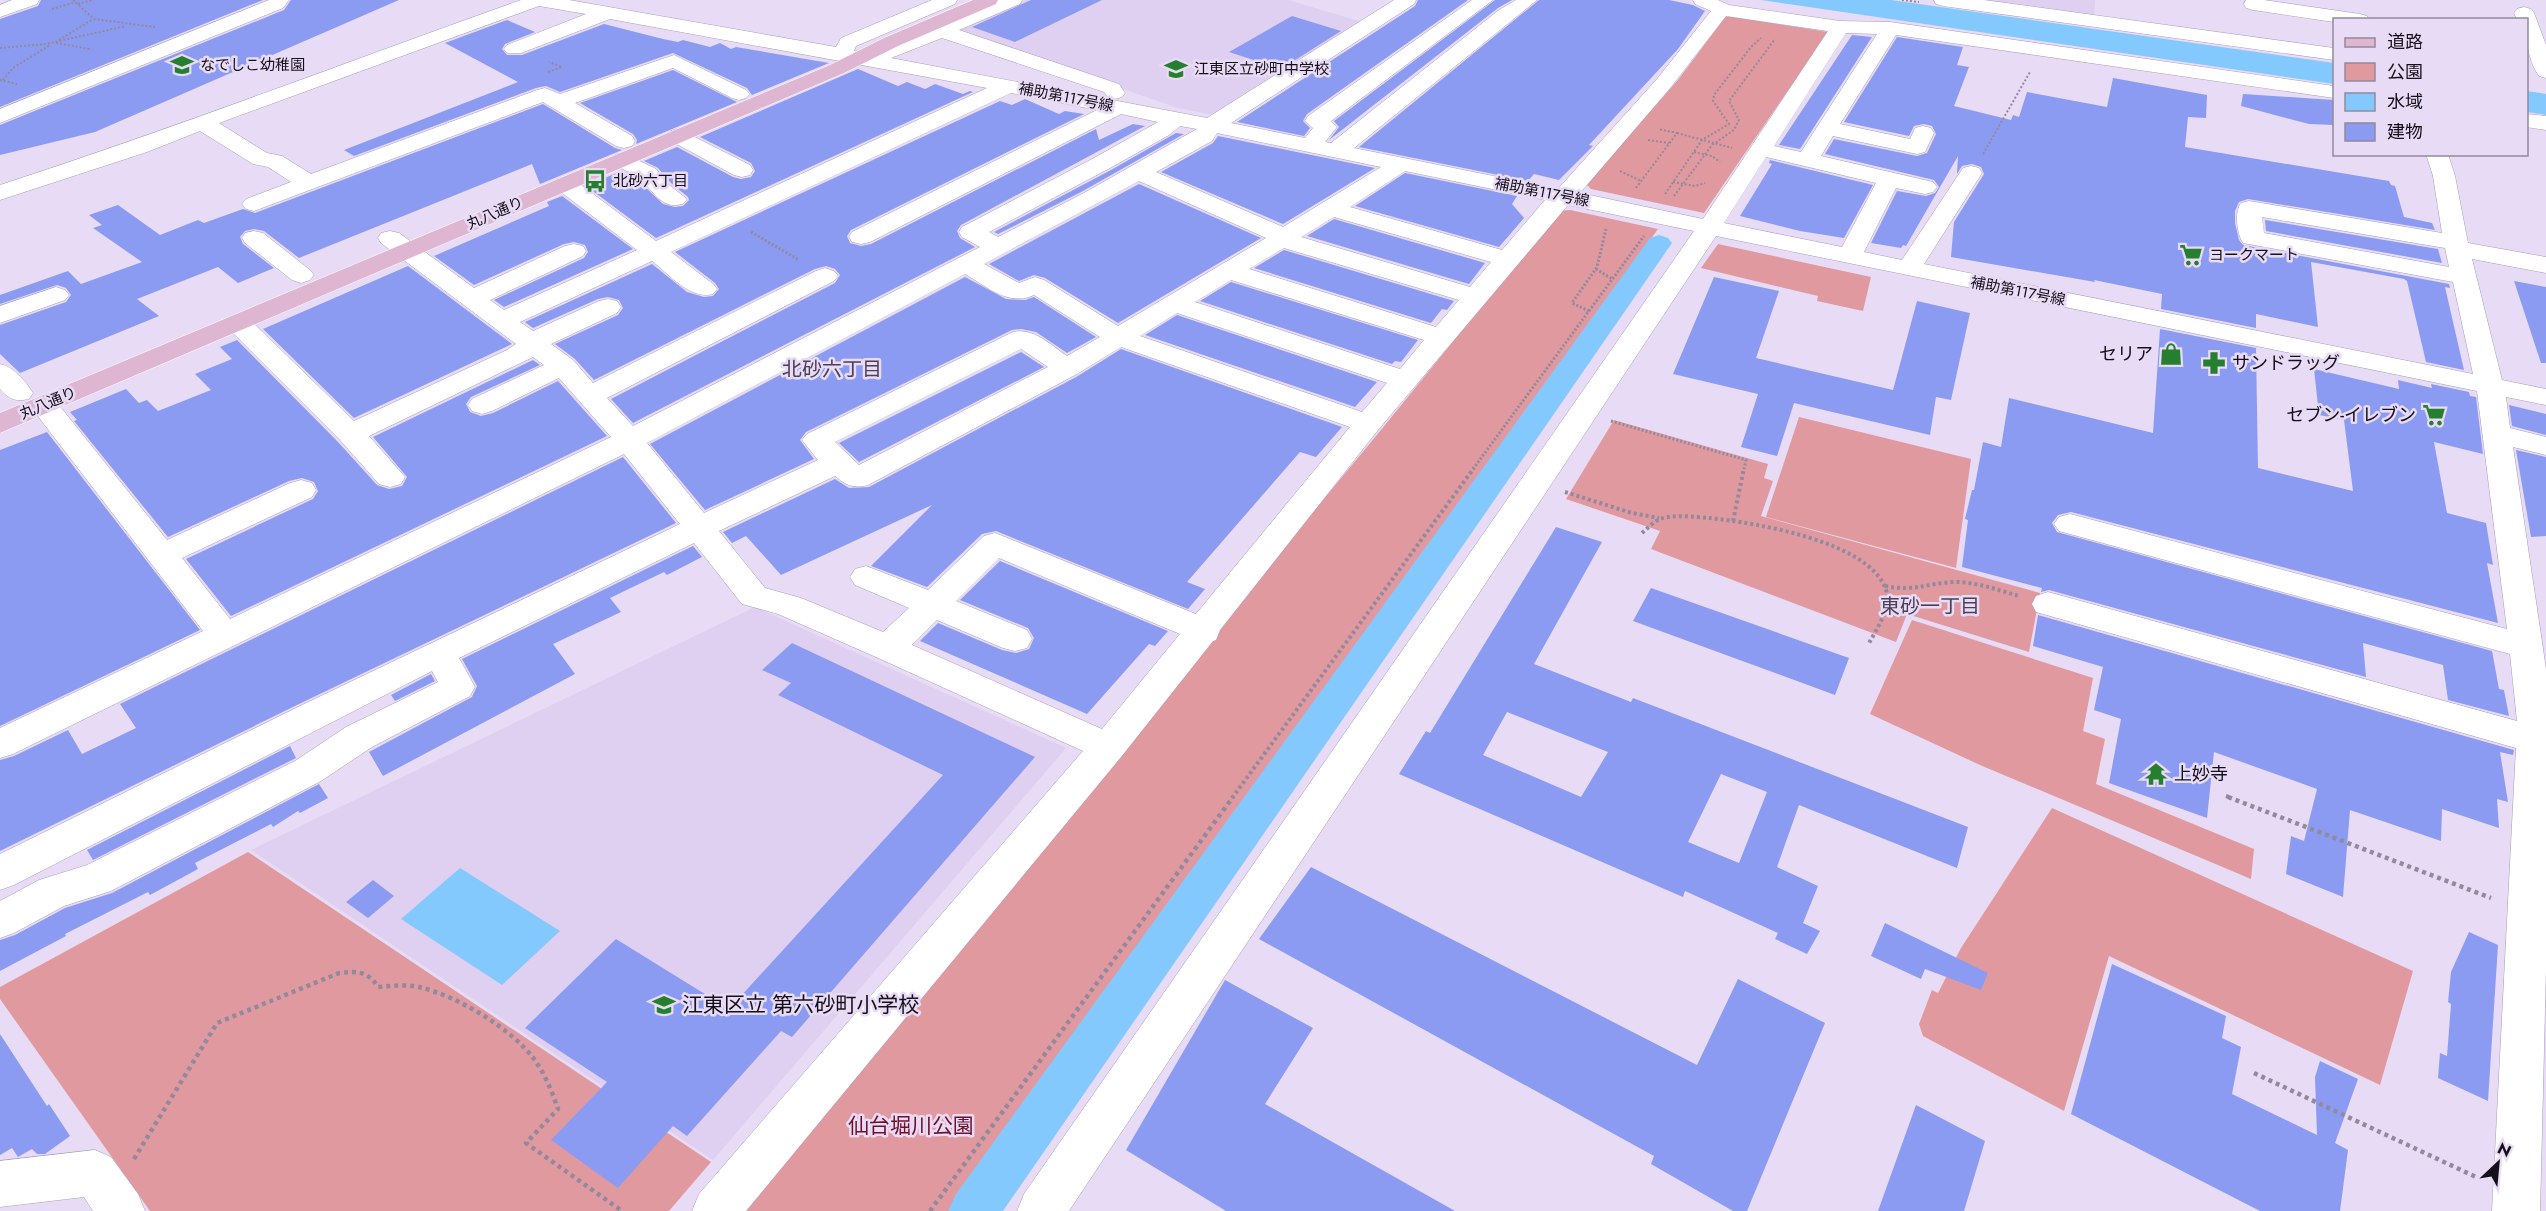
<svg xmlns="http://www.w3.org/2000/svg" width="2546" height="1211" font-family="Jost,'Noto Sans JP',sans-serif">
<style>
.built{fill:#dfcff0}
.green{fill:#e199a0}
.water{fill:#84c9fe}
.lines{fill:none;stroke-linecap:round;stroke-linejoin:round}
.canal{fill:#84c9fe;fill-rule:evenodd}
.building{fill:#8c9bf2;fill-rule:evenodd}
.minor-casing{stroke:#a99db6;stroke-width:1}
.major-casing{stroke:#fff;stroke-width:1}
.path-far3{stroke:#93899c;stroke-width:2;stroke-dasharray:2 2;stroke-linecap:butt}
.path-far2{stroke:#93899c;stroke-width:3;stroke-dasharray:2 2;stroke-linecap:butt}
.path-far1{stroke:#93899c;stroke-width:4;stroke-dasharray:3 3;stroke-linecap:butt}
.path{stroke:#93899c;stroke-width:4.5;stroke-dasharray:4 4;stroke-linecap:butt}
.minor{fill:#fff;fill-rule:evenodd}
.major{fill:#dfb6d1;fill-rule:evenodd}
.labels{text-anchor:middle;stroke-width:5;stroke-linejoin:round;paint-order:stroke}
.far-poi-label{font-size:15px;fill:#140f18;stroke:#e8dbf5;text-anchor:start}
.far-street-label{font-size:15px;fill:#140f18;stroke:#e8dbf5}
.poi-label{font-size:18px;fill:#140f18;stroke:#e8dbf5;text-anchor:end}
.neighbourhood-label{font-size:20px;fill:#4a3f55;stroke:#e8dbf5}
.near-poi-label{font-size:21px;fill:#140f18;stroke:#e8dbf5;text-anchor:start}
.near-park-label{font-size:21px;fill:#6e1028;stroke:#e8dbf5}
</style>
<rect width="100%" height="100%" fill="#e8dbf5"/>
<path class="built" d="M1026 0H1288L1362 22 1213 115 1178 108 956 31Z
M1972 0H2095L2094 17Z
M755 607 1066 748 713 1160 251 850Z"/>
<path class="green" d="M1725 17H1734L1828 32 1704 213 1591 189 1586 184 1678 80Z
M1570 210 1658 229 952 1211H734L1381 430 1559 211Z
M1718 244 1871 277 1863 311 1817 301 1818 296 1701 268Z
M1799 417 1971 459 1956 568 1766 517Z
M1614 420 1768 464 1764 478 1773 481 1761 516 2040 593 2029 652 1907 614 1896 642 1651 549 1660 531 1566 499Z
M1912 620 2093 678 2083 731 2105 739 2096 784 2254 849 2251 879 1980 765 1870 714Z
M2052 808 2413 971 2380 1085 2109 956 2064 1111 1923 1036 1919 1024 1932 990 1938 993 1961 948Z
M248 852 711 1162 669 1211H150L0 999V987Z"/>
<path class="water" d="M1761 0H1891L2334 63V84Z
M2527 91 2546 94V115L2527 112Z
M460 868 560 931 502 985 401 919Z"/>
<g class="lines">
<path class="canal" d="M1659 235 1668 238 1672 243 1003 1211H948L956 1194 1650 238Z"/>
</g>
<path class="building" d="M41 0H263L0 107V19L38 6Z
M291 0H399L95 132 0 155V125L284 10Z
M1031 0H1102L1015 42 972 27Z
M1418 0H1468L1307 114 1303 121 1310 128 1304 136 1237 122 1415 6Z
M1495 0H1512L1498 8 1329 140 1339 127 1334 121Z
M1539 0H1669L1693 5 1705 11 1678 49 1589 145 1593 146 1559 180 1534 174 1528 181 1359 147Z
M1292 16 1341 31 1281 69 1229 52Z
M507 20 535 32 505 44 502 49 507 55H522L604 24 663 39 678 42 683 40 710 47 720 43 731 49 736 47 829 63 752 95 747 88 673 53 560 92 546 86 536 88 354 156 344 150 518 82 445 43Z
M1852 35 1872 37 1800 149 1779 145Z
M1897 37 1963 47 1957 65 1969 67 1954 106 2011 120 2013 115 2019 117 2027 92 2107 107 2113 78 2207 95 2206 118 2188 117 2185 147 2389 181 2391 185 2395 186 2404 217 2432 223 2435 230 2248 199 2239 202 2235 211V223L2239 240 2243 245 2449 284 2450 288 2445 287 2464 370 2426 362 2407 281 2404 279 2311 262 2318 327 2256 314V328L2161 309 2162 294 2094 280 2095 282 1951 257 1954 222 1984 174 1981 167 1972 164 1962 166 1957 174 1958 156 1906 246 1903 245 1901 248 1871 243 1897 191 1926 196 1935 193 1939 187 1934 180 1825 154 1834 139 1917 156 1927 153 1936 134 1932 126 1924 124 1914 126 1909 136 1844 122Z
M858 69 898 86 907 82 925 89 935 84 963 94 970 91 973 92 656 238 586 186 621 171 639 181 663 204 675 207 683 206 689 200 688 197 671 183 658 168 644 161 677 147 733 177 741 179 751 177 755 171 751 163 700 137Z
M673 70 737 102 636 144 637 140 633 134 580 103Z
M2243 94 2334 100V125L2309 124 2241 106Z
M1025 99 1059 114 1065 111 1084 114 851 230 847 236 850 243 861 246 871 244 1096 129 1099 140 1133 124 1145 126 961 225 957 231 960 238 975 247 633 423 611 399 835 283 840 275 835 269 826 266 815 269 594 380 575 359 555 344 618 315 623 308 619 300 608 297 598 299 533 328 525 322 652 264 687 292 704 297 713 296 719 289 715 283 675 252 1000 101 1012 105Z
M543 104 615 148 622 150 540 184 532 164 299 258 264 231 254 229 245 231 240 237 243 244 274 268 238 283 218 267 137 299 159 316 20 373 0 354V325L66 302 71 295 66 288 57 285 0 304V295L68 271 81 284 142 262 93 228 102 225 89 215 118 205 160 235 198 220 204 223 243 209 255 213Z
M1176 133 1184 134 1081 192 998 234 994 232 1111 170Z
M1218 136 1375 168 1283 224 1161 172 1213 143Z
M1770 160 1873 185 1844 238 1800 231 1740 216 1772 164 1769 163Z
M1405 173 1517 196 1512 204 1524 218 1499 247 1355 206Z
M1139 184 1261 238 1118 323 1045 278 1034 275 1019 281 989 264Z
M562 196 633 249 504 307 494 300 584 258 588 252 585 245 574 242 564 244 474 285 434 256 549 206 547 202Z
M1334 219 1485 263 1469 284 1307 236Z
M2265 220 2438 249 2442 263 2266 231Z
M1284 250 1454 301 1447 310 1442 309 1431 323 1254 268Z
M408 266 512 344 354 418 263 329Z
M965 277 1006 299 1025 300 1034 297 1096 337 1067 353 1036 332 1021 329 1012 330 806 432 800 440 814 459 705 510 650 444Z
M1714 277 1779 291 1756 358 1893 390 1917 301 1970 313 1951 400 1936 397 1930 435 1794 403 1777 456 1741 447 1758 394 1673 374Z
M2514 281 2546 287V363H2541Z
M1231 282 1418 340 1401 362 1395 361 1392 364 1200 301Z
M1177 315 1377 382 1355 407 1145 335Z
M2160 329 2256 348 2258 468 2353 491 2344 420 2319 415 2314 369 2399 389 2398 380 2432 388 2431 384 2469 392 2470 396 2476 397 2483 454 2434 442 2447 513 2486 523 2493 565 2487 563 2498 623 2071 512 2058 515 2052 523 2057 532 2492 651 2499 689 2504 690 2509 716 2448 700 2443 665 2363 643 2366 677 2049 590 2041 592 2042 588 1962 567 1968 520 1965 519 1972 490H1974L1983 442 2001 447 2009 398 2153 433Z
M237 340 338 442 377 485 389 489 402 486 407 477 373 437 533 360 540 365 471 397 466 404 470 412 481 416 493 413 558 381 607 436 231 616 186 559 313 499 318 491 314 482 302 478 289 481 168 537 74 421 77 420 70 412 126 389 139 403 147 400 158 411 211 390 195 374 232 359 220 347Z
M1121 349 1342 427 1316 457 1300 452 1187 582 1205 589 1188 609 996 531 982 534 927 587 871 566 932 505 781 575 746 536 732 543 723 532 835 479 849 488 869 487 1078 376Z
M1021 352 1044 367 859 462 839 443Z
M2509 405 2546 414V435L2512 426Z
M47 432 200 630 0 726V450Z
M2516 450 2546 457V536L2531 537Z
M623 457 676 523 299 704 0 851V760L14 756 68 730 82 754 136 728 120 704Z
M1556 527 1602 542 1534 664 1631 702 1633 698 1968 827 1957 868 1799 805 1777 867 1818 886 1803 923 1820 931 1807 954 1775 939 1778 933 1685 891 1683 897 1399 774 1426 731 1430 733ZM1507 712 1608 752 1581 797 1483 755ZM1721 774 1767 792 1739 863 1688 842Z
M693 546 702 557 667 575 664 572 610 598 621 612 553 644 575 674 383 776 369 752 472 697 477 686 462 659Z
M1000 561 1168 631 1155 646 1149 644 1087 714 920 641 938 623 1002 650 1016 653 1029 649 1034 638 1028 628 960 600Z
M1651 588 1849 658 1835 695 1633 621Z
M2038 615 2514 750 2513 755 2500 752 2508 802 2497 799 2499 828 2442 809 2441 841 2350 810 2343 897 2286 874 2291 836 2304 841 2317 789 2214 752 2207 818 2109 783 2121 719 2094 710 2103 667 2033 646Z
M792 643 1035 757 792 1037 781 1031 687 1136 673 1126 618 1188 551 1140 607 1082 525 1028 616 939 729 1009 943 775 778 695 791 683 762 670Z
M431 674 435 681 395 701 391 695Z
M290 746 296 758 294 759 93 860 87 850Z
M319 784 328 798 300 813 298 811 273 827 271 824 195 863 198 869 150 895 148 892 65 934 66 936 0 971V940L15 935 65 908 112 893Z
M1311 867 1697 1065 1738 979 1825 1023 1747 1211H1733L1651 1164 1654 1156 1259 939Z
M373 880 394 896 368 918 346 902Z
M1885 923 1988 973 1981 990 1925 969 1921 979 1871 956Z
M2469 932 2498 945 2488 1101 2438 1078 2440 1053 2447 1056 2451 1004 2448 1002 2451 972Z
M2112 964 2226 1016 2222 1038 2241 1047 2232 1094 2317 1135 2315 1077 2320 1061 2358 1079 2335 1143 2348 1150 2340 1211H2260L2071 1114Z
M1225 980 1313 1028 1265 1104 1455 1211H1226L1126 1150Z
M0 1034 47 1106 49 1104 70 1136 45 1154H37L32 1149 18 1157 12 1148 0 1155Z
M1916 1105 1985 1141 1964 1211H1878Z"/>
<g class="lines">
<g class="minor-casing">
<path id="minor" d="M12 0H39L37 4 0 17V5Z
M269 0H289L283 8 0 123V109Z
M521 0H569L836 47 841 38 932 0H957L955 4 856 46 854 51 862 52 890 46 997 0H1022L1020 4 959 30 1119 84 1125 93 1122 97 1115 99 1108 97 1104 92 942 38 891 58 1207 118 1394 0H1416L1414 4 1231 123 1305 138 1313 128 1305 121 1308 116 1472 0H1493L1331 121 1337 127 1325 142 1331 143 1499 10 1516 0H1537L1354 148 1558 189 1657 79 1711 11 1695 4 1693 0H1718L1729 5 1840 21 1890 22 2334 86V98L1896 35 1840 124 1910 139 1915 128 1923 126 1931 128 1934 133 1925 152 1917 154 1833 136 1821 156 1933 182 1937 187 1933 192 1925 194 1896 188 1864 252 1902 260 1963 168 1971 166 1979 168 1982 173 1924 264 2473 374 2453 282 2243 243C2237 234 2234 212 2241 203L2249 201 2442 233 2433 176 2426 154H2448L2455 176 2468 243 2546 257V273L2472 259 2502 380 2546 389V405L2506 397 2510 428 2546 437V455L2513 447 2546 669V969L2540 1211H2492L2516 748 2036 612 2032 604 2036 596 2048 592 2517 721 2510 654 2059 531 2054 524 2059 517 2070 514 2507 629 2477 391 1716 236 1069 1211H1017L1024 1194 1694 231 1568 205 1378 430 1220 630 1216 640 1213 641 1121 757 746 1211H692L699 1194 1083 751 876 657 778 614 742 604 694 543 459 658 475 687 470 696 372 747 321 781 111 891 64 906 14 933 0 938V901L39 880 87 865 295 761 346 727 438 682 432 671 14 885 0 890V854L300 706 680 524 624 454 13 754 0 758V728L203 631 34 411 30 405 34 399 44 396 54 399 167 540 290 483 301 480 312 483 316 490 312 497 182 558 230 619 611 437 559 378 492 411 482 414 472 411 468 405 472 399 544 365 533 357 369 436 405 477 401 484 390 487 379 484 340 440 229 329 225 323 229 317 238 315 247 317 354 421 507 350 516 344 381 243 378 238 381 233 390 231 399 233 474 288 565 246 574 244 583 246 586 251 583 256 490 300 504 310 637 250 557 189 553 184 557 179 565 177 573 179 656 241 987 88 610 19 521 53H507L504 49 507 45 586 14 539 6 219 123 267 153 282 156 311 174 537 90 545 88 560 94 674 55 746 90 750 94 746 98 739 100 732 98 673 68 575 103 632 136 635 141 632 146 624 148 616 146 543 102 254 211 246 209 242 204 246 199 291 182 268 167 253 164 200 131 147 152 0 200V185C175 128 347 62 521 0ZM1726 16 1828 31 1703 219 1580 193 1671 87ZM1846 33 1877 34 1801 152 1774 146ZM1011 93 1097 110 852 232 849 237 852 242 861 244 870 242 1121 114 1158 122 1094 158 962 227 959 232 962 237 980 247 633 426 607 398 834 281 838 276 834 271 825 268 816 271 593 383 573 360 551 344 617 313 621 307 617 301 608 299 599 301 533 331 520 322 652 261C669 274 690 300 713 294L717 289 713 284 671 252ZM1180 126 1197 129 1082 194 998 237 989 232 1110 168 1169 135ZM1217 133 1381 167 1283 227 1156 172 1212 141ZM1766 157 1876 183 1842 247 1724 223ZM1405 171 1545 200 1502 250 1350 207ZM1139 181 1266 238 1118 326 1044 280 1035 277 1019 283 984 264ZM1334 217 1491 262 1470 287 1301 237ZM2262 217 2445 248 2449 267 2264 233ZM1284 248 1459 300 1436 327 1249 269ZM965 274C986 286 1009 307 1034 295L1100 337 1067 356C1051 345 1033 327 1013 332L807 434 802 440 818 460 704 513 647 443ZM1231 280 1424 340 1400 369 1195 302ZM1177 313 1387 383 1362 412 1140 336ZM1121 347 1350 427 1196 614 995 533 984 536 928 590 866 566 855 569 850 577 855 585 909 608 883 632 801 598 765 588 719 531 835 476C846 485 853 489 868 485L1077 374ZM1021 349 1048 367 859 465 835 442ZM999 558 1180 634 1102 729 912 645 937 620 1003 648 1015 651 1027 648 1032 639 1027 630 956 601Z
M1934 0H1984L2334 48V60L1943 6 1936 4Z
M2246 0H2264L2360 14 2367 16 2369 20H2334V22L2253 10 2246 8 2244 4Z
M2524 7 2531 9 2534 13 2546 45V78L2539 76C2527 59 2526 39 2526 20H2517L2514 13 2517 9Z
M2526 114 2546 116V130L2526 127Z
M679 129 750 165 753 170 750 175 742 177 734 175 671 141 668 136 671 131Z
M623 153 656 169 669 185 687 199 683 204C661 210 654 191 640 179 631 171 619 170 612 160L615 155Z
M254 231 263 233 310 270 314 275 310 280 301 283 292 280 245 243 242 238 245 233Z
M56 287 65 290 69 295 65 300 0 323V306Z
M0 364C14 367 25 381 33 393L29 399C15 402 9 399 0 389Z
M95 1150 111 1157 138 1194 145 1211H93L84 1197 0 1207V1161Z"/>
</g>
<g class="major-casing">
<path id="major" d="M973 0H998L996 4 898 46 844 73 0 433V413L830 65 884 38Z"/>
</g>
<path class="path-far3" d="M73 0 94 19 155 27
M1902 0 1919 2
M78 4 92 0
M52 9 76 2
M59 40 93 19
M56 43 90 49
M0 48 46 44 126 26
M548 72 562 67 549 62
M0 80 17 84
M3 80 13 68 50 45
M1677 133 1732 148
M1648 140 1669 143
M1694 152 1712 156 1720 162
M1983 154 2030 72
M1620 171 1641 181
M1673 182 1695 186 1705 183
M1636 188 1677 133 1658 129
M1665 194 1702 140 1729 124 1713 101 1714 95 1751 47 1761 38
M1674 196 1712 145 1734 130 1739 120 1729 101 1775 39"/>
<path class="path-far2" d="M751 232 799 260
M1596 269 1612 279
M1589 311 1572 303 1597 267 1606 229
M1611 421 1746 460 1744 469
M1473 469 1644 236"/>
<path class="path-far1" d="M1565 492 1632 513 1659 518
M1733 521 1744 468
M1642 533C1648 528 1653 522 1660 519 1674 514 1695 517 1710 518 1755 523 1870 541 1886 590 1892 607 1876 630 1868 645
M1885 586C1915 592 1927 583 1955 582 1977 582 1998 590 2019 596
M2226 796 2232 798
M1232 798 1474 468"/>
<path class="path" d="M2228 797 2491 898
M2254 1073 2476 1177
M134 1159 217 1023 339 973C357 971 368 971 378 987 392 986 406 984 419 987 457 996 511 1028 534 1059 545 1074 552 1092 558 1109L526 1143 622 1211
M930 1211 1233 797"/>
<use href="#minor" class="minor"/>
<use href="#major" class="major"/>
</g>
<defs>
<g id="school-bare" transform="scale(1.8)"><path d="M0-5L7-2L0 1L-7-2ZM-4 1L0 2.5L4 1V4Q0 6-4 4Z" fill="#257f2f" stroke="#e8dbf5" stroke-width="2.5" paint-order="stroke"/></g>
<g id="bus-bare" transform="scale(1.8)"><path d="M-5-6H5V4H4V6H2V4H-2V6H-4V4H-5ZM-3.5-4V0h7V-4ZM-3.5 1.2v1.5H-2V1.2ZM2 1.2v1.5H3.5V1.2Z" fill="#257f2f" stroke="#e8dbf5" stroke-width="2.5" paint-order="stroke"/></g>
<g id="supermarket-bare" transform="scale(1.8)"><path d="M-6-5.5h2.5l.6 2H6L4.5 2H-2.5L-4.4-4H-6ZM-1.5 3.2a1.3 1.3 0 1 0 .1 0ZM3 3.2a1.3 1.3 0 1 0 .1 0Z" fill="#257f2f" stroke="#e8dbf5" stroke-width="2.5" paint-order="stroke"/></g>
<g id="shop-bare" transform="scale(1.8)"><path d="M-5-2.5h2.3a2.7 3.5 0 0 1 5.4 0H5L5.5 6h-11ZM-1.5-2.5h3a1.5 2.3 0 0 0-3 0Z" fill="#257f2f" stroke="#e8dbf5" stroke-width="2.5" paint-order="stroke"/></g>
<g id="pharmacy-bare" transform="scale(1.8)"><path d="M-2-6h4v4h4v4h-4v4h-4v-4h-4v-4h4Z" fill="#257f2f" stroke="#e8dbf5" stroke-width="2.5" paint-order="stroke"/></g>
<g id="temple-bare" transform="scale(1.8)"><path d="M0-6L5-2H3V0L6.5 2.5H4V6H1.5V3h-3V6H-4V2.5H-6.5L-3 0V-2H-5Z" fill="#257f2f" stroke="#e8dbf5" stroke-width="2.5" paint-order="stroke"/></g>
</defs>
<g fill-rule="evenodd">
<use href="#school-bare" x="182" y="65"/>
<use href="#school-bare" x="1176" y="69"/>
<use href="#bus-bare" x="595" y="181"/>
<use href="#supermarket-bare" x="2191" y="255"/>
<use href="#shop-bare" x="2171" y="354"/>
<use href="#pharmacy-bare" x="2214" y="363"/>
<use href="#supermarket-bare" x="2434" y="415"/>
<use href="#temple-bare" x="2156" y="774"/>
<use href="#school-bare" x="664" y="1005"/>
</g>
<g class="labels">
<g class="far-poi-label">
<text x="200" y="70">なでしこ幼稚園</text>
<text x="1194" y="74">江東区立砂町中学校</text>
<text x="613" y="186">北砂六丁目</text>
<text x="2209" y="260">ヨークマート</text>
</g>
<g class="far-street-label">
<text transform="translate(1066 97) rotate(11)" y="5">補助第117号線</text>
<text transform="translate(1542 192) rotate(11)" y="5">補助第117号線</text>
<text transform="translate(495 213) rotate(-23)" y="5">丸八通り</text>
<text transform="translate(2018 291) rotate(11)" y="5">補助第117号線</text>
<text transform="translate(48 403) rotate(-23)" y="5">丸八通り</text>
</g>
<g class="poi-label">
<text x="2153" y="360">セリア</text>
<text x="2232" y="369" text-anchor="start">サンドラッグ</text>
<text x="2416" y="421">セブン-イレブン</text>
<text x="2174" y="780" text-anchor="start">上妙寺</text>
</g>
<g class="neighbourhood-label">
<text x="832" y="376">北砂六丁目</text>
<text x="1930" y="613">東砂一丁目</text>
</g>
<g class="near-poi-label">
<text x="682" y="1012">江東区立 第六砂町小学校</text>
</g>
<g class="near-park-label">
<text x="911" y="1133">仙台堀川公園</text>
</g>
</g>
<rect x="2333" y="18" width="195" height="138" fill="#e8dbf5" stroke="#93899d" stroke-width="1.5"/>
<rect x="2345" y="38" width="30" height="9" fill="#dfb6d1" stroke="#93899d" stroke-width="1.5"/>
<text x="2387" y="48" font-size="18" fill="#140f18">道路</text>
<rect x="2345" y="63" width="30" height="18" fill="#e199a0" stroke="#93899d" stroke-width="1.5"/>
<text x="2387" y="78" font-size="18" fill="#140f18">公園</text>
<rect x="2345" y="93" width="30" height="18" fill="#84c9fe" stroke="#93899d" stroke-width="1.5"/>
<text x="2387" y="108" font-size="18" fill="#140f18">水域</text>
<rect x="2345" y="123" width="30" height="18" fill="#8c9bf2" stroke="#93899d" stroke-width="1.5"/>
<text x="2387" y="138" font-size="18" fill="#140f18">建物</text>
<g transform="translate(2498 1163) rotate(26)" stroke="#e8dbf5" stroke-width="4.5" paint-order="stroke">
<path d="M0-4.5L10 22L0 15L-10 22Z" fill="#140f18"/>
<text y="-9" font-size="16" font-weight="bold" text-anchor="middle" fill="#140f18">N</text>
</g>
</svg>
